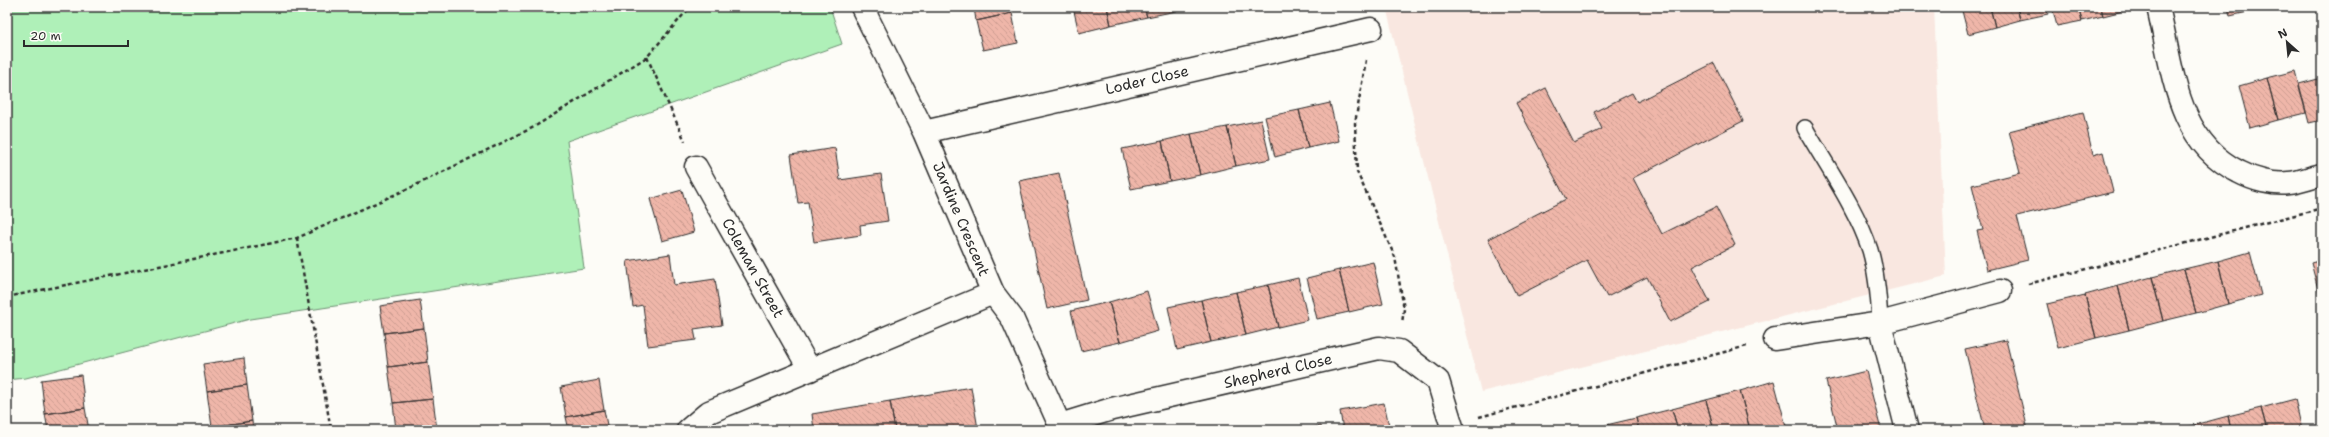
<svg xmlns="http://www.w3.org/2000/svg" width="2329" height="437" font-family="'Shantell Sans',sans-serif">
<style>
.built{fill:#f9e7e0}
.park{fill:#aff0b8;stroke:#6d8e72}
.building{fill:url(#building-back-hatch);stroke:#2b2b2b}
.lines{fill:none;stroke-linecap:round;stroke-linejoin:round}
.lane-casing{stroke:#2b2b2b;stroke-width:18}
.street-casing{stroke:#2b2b2b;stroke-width:25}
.path{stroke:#2b2b2b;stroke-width:2.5;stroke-dasharray:4 3;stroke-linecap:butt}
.lane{stroke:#fdfcf7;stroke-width:15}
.street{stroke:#fdfcf7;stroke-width:22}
.labels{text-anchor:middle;stroke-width:3.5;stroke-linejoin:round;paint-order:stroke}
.street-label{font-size:15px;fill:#2b2b2b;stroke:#fdfcf7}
</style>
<defs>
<pattern id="building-back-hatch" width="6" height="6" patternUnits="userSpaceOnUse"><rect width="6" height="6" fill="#efb6a9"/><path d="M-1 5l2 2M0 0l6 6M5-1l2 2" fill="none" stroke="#cd9d92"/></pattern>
</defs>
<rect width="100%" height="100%" fill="#fdfcf7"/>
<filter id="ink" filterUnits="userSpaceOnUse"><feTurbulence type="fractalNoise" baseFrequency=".025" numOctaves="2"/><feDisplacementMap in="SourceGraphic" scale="8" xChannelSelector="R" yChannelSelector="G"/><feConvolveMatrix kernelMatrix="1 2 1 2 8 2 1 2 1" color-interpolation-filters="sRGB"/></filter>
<g filter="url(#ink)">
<path class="built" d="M1386 7H1934L1946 276 1481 392Z"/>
<path class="park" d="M7 7H830L842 44 567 141 584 268 250 319 26 378 7 380Z"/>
<path class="building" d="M974 7H1011L1012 13 976 21Z
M1073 7H1107L1111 25 1079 33Z
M1107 7H1144L1147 17 1111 25Z
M1144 7H1180L1181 10 1147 17Z
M1961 7H1990L1995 27 1968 34Z
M1990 7H2017L2020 20 1995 27Z
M2017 7H2046L2048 14 2020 20Z
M2052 7H2078L2082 21 2057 26Z
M2078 7H2101L2103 16 2082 21Z
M2101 7H2131V9L2103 16Z
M2228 7H2270L2230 16Z
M1012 13 1018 43 983 50 976 21Z
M1714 63 1743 121 1633 178 1662 234 1716 207 1735 245 1692 267 1710 302 1670 322 1647 277 1607 297 1587 260 1517 296 1488 239 1566 199 1516 103 1546 88 1574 143 1602 129 1594 112 1632 93 1637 102Z
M2295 71 2306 113 2278 120 2267 78Z
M2267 78 2278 120 2250 128 2239 86Z
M2322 78V120L2309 123 2299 84Z
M1330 103 1339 141 1308 148 1299 110Z
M1299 110 1308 148 1275 157 1265 117Z
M2083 112 2093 155 2103 152 2113 192 2017 216 2028 260 1987 270 1977 231 1983 230 1972 185 2020 173 2009 131Z
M1261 120 1270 159 1236 166 1227 127Z
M1227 127 1236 166 1200 175 1191 134Z
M1191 134 1200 175 1170 181 1162 141Z
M1162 141 1170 181 1131 189 1122 149Z
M835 148 840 180 881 174 888 221 860 225 861 235 814 242 808 202 798 203 791 155Z
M1059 173 1087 300 1047 309 1019 181Z
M682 190 694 232 662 241 650 199Z
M2250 252 2261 295 2228 304 2218 261Z
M670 254 674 285 715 279 722 325 694 329 696 340 648 346 643 305 633 307 627 261Z
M2322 260V288L2318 289 2311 263Z
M2218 261 2228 304 2196 313 2184 269Z
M1373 262 1383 304 1349 312 1339 270Z
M2184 269 2196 313 2163 321 2152 277Z
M1339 270 1349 312 1317 319 1307 278Z
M2152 277 2163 321 2129 330 2118 286Z
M1298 278 1308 320 1278 327 1268 285Z
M1268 285 1278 327 1246 335 1236 292Z
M2118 286 2129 330 2096 338 2085 295Z
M2322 288V307L2318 289Z
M1147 291 1158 331 1120 342 1109 302Z
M1236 292 1246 335 1211 342 1201 300Z
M2085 295 2096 338 2058 348 2047 304Z
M420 300 424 328 384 333 380 306Z
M1201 300 1211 342 1177 350 1168 307Z
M1109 302 1120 342 1081 351 1071 311Z
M424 328 428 362 388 367 384 333Z
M2006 340 2028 430H1985L1965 349Z
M244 358 247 385 207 391 203 364Z
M428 362 433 399 393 403 388 367Z
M1866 371 1881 430H1838L1826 381Z
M81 375 85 408 45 414 41 380Z
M599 380 604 410 566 417 561 387Z
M1774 381 1786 426 1772 430H1750L1740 391Z
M247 385 252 421 212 427 207 391Z
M971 387 978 429 895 430 890 401Z
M1740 391 1750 430H1714L1706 400Z
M433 399 437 430H396L393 403Z
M2295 399 2302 430H2267L2261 408Z
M1706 400 1714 430H1678L1672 409Z
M890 401 895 430H814L812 414Z
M1384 403 1390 430H1343L1340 411Z
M85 408 89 430H48L45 414Z
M2261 408 2267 430H2231L2228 416Z
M1672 409 1678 430H1639L1636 418Z
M604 410 608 430H569L566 417Z
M2228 416 2231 430H2196L2195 425Z
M1636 418 1639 430H1603L1602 426Z
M252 421 253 430H212V427Z
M2195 425 2196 430H2175Z
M1321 426 1322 430H1300Z
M1602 426 1603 430H1585Z"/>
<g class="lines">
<g class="lane-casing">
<path id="lane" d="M1805 128C1826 165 1857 209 1870 250 1877 274 1879 299 1880 323"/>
</g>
<g class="street-casing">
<path id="street" d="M862 7 924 132 993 293 1012 318 1062 430
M2158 7C2173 69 2176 141 2239 172 2254 180 2273 185 2289 183 2300 182 2311 177 2322 175
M924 132 1371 29
M696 167 810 370
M1880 323 1907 430
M1775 339 1880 323 2000 291
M1060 425 1112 409 1379 348 1399 351 1438 381 1453 430
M688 430 709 412 993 293"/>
</g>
<path class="path" d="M647 57 685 141
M1366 60 1355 123 1357 172 1395 257 1404 309 1402 323
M297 238 331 430
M2028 284 2322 208
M7 297 297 238 412 187 534 127 647 57 690 7
M1479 417 1747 346"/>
<use href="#lane" class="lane"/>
<use href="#street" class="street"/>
</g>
</g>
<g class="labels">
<g class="street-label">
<text transform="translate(1147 80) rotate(-13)" y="5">Loder Close</text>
<text transform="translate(961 219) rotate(67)" y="5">Jardine Crescent</text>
<text transform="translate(753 268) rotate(61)" y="5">Coleman Street</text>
<text transform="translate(1278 371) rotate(-13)" y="5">Shepherd Close</text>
</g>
</g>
<rect width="2329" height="437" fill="none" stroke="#fdfcf7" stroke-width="24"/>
<rect x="12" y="12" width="2305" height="413" fill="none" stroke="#2b2b2b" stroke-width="1.5" filter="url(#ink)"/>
<g transform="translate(2287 42) rotate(333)" stroke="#fdfcf7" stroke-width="3" paint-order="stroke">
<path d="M0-3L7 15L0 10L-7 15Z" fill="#2b2b2b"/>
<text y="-6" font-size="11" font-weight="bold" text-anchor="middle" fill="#2b2b2b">N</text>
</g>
<path d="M24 40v6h104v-6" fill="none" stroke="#2b2b2b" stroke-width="2"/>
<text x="30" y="40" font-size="12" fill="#2b2b2b" stroke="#fdfcf7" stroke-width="3" paint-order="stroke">20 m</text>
</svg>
